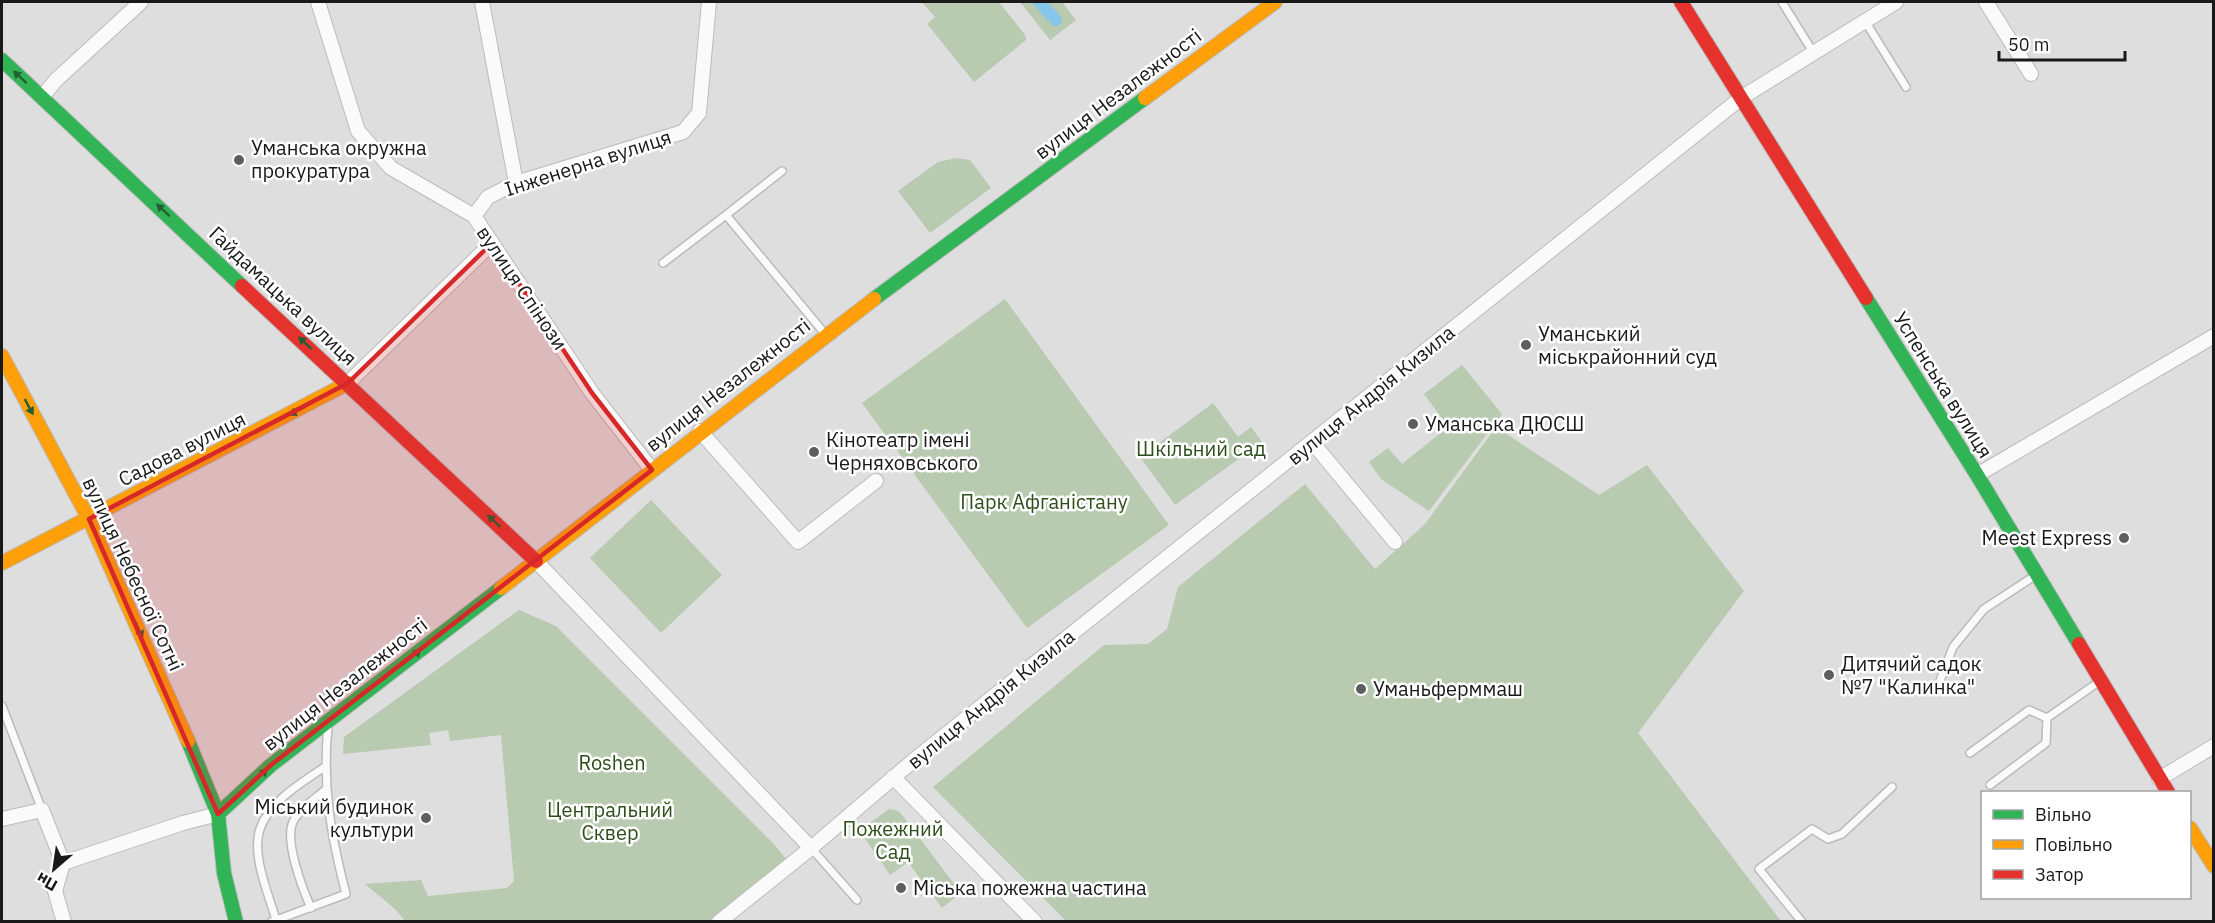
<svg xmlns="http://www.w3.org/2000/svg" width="2215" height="923" font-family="'IBM Plex Sans',sans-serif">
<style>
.green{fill:#b8cab0}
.water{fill:#85c6ea}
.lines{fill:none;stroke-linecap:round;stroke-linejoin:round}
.lane-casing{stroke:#bbbbbc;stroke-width:10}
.street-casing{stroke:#bbbbbc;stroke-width:16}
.fast-casing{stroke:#bbbbbc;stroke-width:16}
.slow-casing{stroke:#bbbbbc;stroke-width:16}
.jam-casing{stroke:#bbbbbc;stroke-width:16}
.lane{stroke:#fafafa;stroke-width:7}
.street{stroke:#fafafa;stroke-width:14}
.fast{stroke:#30b455;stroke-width:14}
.slow{stroke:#ff9f0a;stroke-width:14}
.jam{stroke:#e5322d;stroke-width:14}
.oneway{fill:#235f34}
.marked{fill:#d62828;fill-opacity:0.2;stroke:#d62828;stroke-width:4.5;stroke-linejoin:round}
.poi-dot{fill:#5e5e5e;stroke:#fff;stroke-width:2}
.labels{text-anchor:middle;stroke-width:5;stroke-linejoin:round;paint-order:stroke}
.street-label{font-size:20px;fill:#191919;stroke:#fff}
.poi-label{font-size:20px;fill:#191919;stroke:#fff;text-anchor:start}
.park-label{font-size:20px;fill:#2d4d1a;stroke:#fff}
</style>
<rect width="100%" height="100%" fill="#dededf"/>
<path class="green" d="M922 2H999L1025 35 1026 40 974 82 927 24 935 17Z
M1020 2H1062L1076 20 1050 40Z
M956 158 970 160 991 188 930 233 898 191 938 162Z
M1005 299 1169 525 1027 628 862 403Z
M1462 365 1502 414 1429 511 1381 479 1369 462 1388 448 1402 464 1448 427 1424 394Z
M1213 403 1238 437 1251 427 1262 442 1175 505 1140 457Z
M1496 427 1599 495 1647 465 1744 591 1638 733 1781 921H1066L933 787 1104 645 1148 644 1167 629 1178 587 1305 484 1375 569 1425 524Z
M651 500 722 575 661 633 590 558Z
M519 610 556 626 774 844 786 859 709 921H405L395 909 365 884 421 880 428 896 507 888 514 881 501 735 450 741 448 730 429 733 431 745 343 754 344 737Z
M889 809 898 811 903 816 961 893 942 908 908 862 890 875 864 837 867 825Z"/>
<path class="water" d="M1031 2H1048L1062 18 1061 23 1058 26H1053Z"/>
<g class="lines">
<g class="lane-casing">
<path id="lane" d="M1782 2 1813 52
M1865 21 1906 87
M726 215 782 171
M663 263 726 215 821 329 823 334
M1938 686 1953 647 1984 609 2036 575
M2 706 42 810
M1970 753 2029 710 2047 718
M1990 785 2046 743 2047 718 2100 681
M811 848 857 900
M311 908C303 890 284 841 293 822 299 809 315 799 326 789
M276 920C269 895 251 855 260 829 269 801 303 782 326 766
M271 922 346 894C331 836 322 787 328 726
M1802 922 1759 869 1812 829 1828 839 1842 834 1892 787"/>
</g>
<g class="street-casing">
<path id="street" d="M318 2 358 131 391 168 474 216 592 393 652 470
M482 2 516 183
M1986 2 2031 74
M42 97 56 80 141 2
M474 216 488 197 516 183 683 132 699 113 709 2
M348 383 492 243
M700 431 798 542 876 481
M1312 442 1395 542
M1977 475 2214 336
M536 561 811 848
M893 777 1035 922
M2159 779 2214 746
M2 819 42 810 63 863 55 891 64 922
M63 863 183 823 218 814
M719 922 811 848 914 760 1741 98 1896 2"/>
</g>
<g class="fast-casing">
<path id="fast" d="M2 60 242 286
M1866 298 1977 475 2079 644
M874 299 1145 98
M188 741 218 814 224 873 236 922
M218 814 271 765 501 588"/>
</g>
<g class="slow-casing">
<path id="slow" d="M1145 98 1275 2
M2 356 89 519 188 741
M2 563 348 383
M501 588 874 299
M2190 828 2214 866"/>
</g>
<g class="jam-casing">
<path id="jam" d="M1681 2 1866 298
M242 286 536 561
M2079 644 2168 792"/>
</g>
<use href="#lane" class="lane"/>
<use href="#street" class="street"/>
<use href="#fast" class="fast"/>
<use href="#slow" class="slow"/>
<use href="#jam" class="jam"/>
</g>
<defs><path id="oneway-solid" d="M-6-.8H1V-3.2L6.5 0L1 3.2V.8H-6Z" transform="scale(1.5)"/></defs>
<g class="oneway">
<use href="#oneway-solid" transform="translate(20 77) rotate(-137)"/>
<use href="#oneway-solid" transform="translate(163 210) rotate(-137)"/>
<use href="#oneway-solid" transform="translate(305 343) rotate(-137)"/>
<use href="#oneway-solid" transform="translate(29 407) rotate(62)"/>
<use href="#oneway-solid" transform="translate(297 411) rotate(153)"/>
<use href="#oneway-solid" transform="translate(494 521) rotate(-137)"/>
<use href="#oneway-solid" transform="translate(139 630) rotate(66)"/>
<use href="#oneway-solid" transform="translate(414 655) rotate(-38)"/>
<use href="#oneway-solid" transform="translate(261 775) rotate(-43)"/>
</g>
<path class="marked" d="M492 243 592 393 652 470 271 765 218 814 89 519 348 383Z"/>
<g class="poi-dot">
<circle cx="239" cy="160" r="6"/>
<circle cx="1526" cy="345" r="6"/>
<circle cx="1413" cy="424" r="6"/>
<circle cx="814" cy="452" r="6"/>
<circle cx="2124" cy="538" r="6"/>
<circle cx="1829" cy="675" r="6"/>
<circle cx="1361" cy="689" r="6"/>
<circle cx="426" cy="818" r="6"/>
<circle cx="901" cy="888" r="6"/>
</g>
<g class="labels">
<g class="street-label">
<text transform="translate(1118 94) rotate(-37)" y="7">вулиця Незалежності</text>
<text transform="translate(588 163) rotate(-18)" y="7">Інженерна вулиця</text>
<text transform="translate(522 288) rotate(56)" y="7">вулиця Спінози</text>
<text transform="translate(283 296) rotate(43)" y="7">Гайдамацька вулиця</text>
<text transform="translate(728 385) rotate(-38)" y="7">вулиця Незалежності</text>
<text transform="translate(1943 385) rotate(58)" y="7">Успенська вулиця</text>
<text transform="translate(1371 395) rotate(-39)" y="7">вулиця Андрія Кизила</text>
<text transform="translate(182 449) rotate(-27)" y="7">Садова вулиця</text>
<text transform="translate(133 574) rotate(65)" y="7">вулиця Небесної Сотні</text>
<text transform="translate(345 684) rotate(-38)" y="7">вулиця Незалежності</text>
<text transform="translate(991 699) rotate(-39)" y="7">вулиця Андрія Кизила</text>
</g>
<g class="poi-label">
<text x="251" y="155">Уманська окружна<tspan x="251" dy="23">прокуратура</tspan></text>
<text x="1538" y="341">Уманський<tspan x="1538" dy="23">міськрайонний суд</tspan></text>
<text x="1425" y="431">Уманська ДЮСШ</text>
<text x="826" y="447">Кінотеатр імені<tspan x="826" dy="23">Черняховського</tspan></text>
<text x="2112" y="545" text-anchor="end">Meest Express</text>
<text x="1841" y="671">Дитячий садок<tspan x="1841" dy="23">№7 "Калинка"</tspan></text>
<text x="1373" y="696">Уманьферммаш</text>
<text x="414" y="814" text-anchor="end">Міський будинок<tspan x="414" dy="23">культури</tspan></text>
<text x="913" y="895">Міська пожежна частина</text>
</g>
<g class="park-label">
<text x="1201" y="456">Шкільний сад</text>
<text x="1044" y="509">Парк Афганістану</text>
<text x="612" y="770">Roshen</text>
<text x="610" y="817">Центральний<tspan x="610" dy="23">Сквер</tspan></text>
<text x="893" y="836">Пожежний<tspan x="893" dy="23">Сад</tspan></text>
</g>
</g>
<rect width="2215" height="923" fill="none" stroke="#191919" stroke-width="6"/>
<rect x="1981" y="791" width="210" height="108" fill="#ffffff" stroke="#a3a3a3" stroke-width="1.5"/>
<rect x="1993" y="810" width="30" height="9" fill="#30b455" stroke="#a3a3a3" stroke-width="1.5"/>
<text x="2035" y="821" font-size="18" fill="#191919">Вільно</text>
<rect x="1993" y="840" width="30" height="9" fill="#ff9f0a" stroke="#a3a3a3" stroke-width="1.5"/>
<text x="2035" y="851" font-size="18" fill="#191919">Повільно</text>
<rect x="1993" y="870" width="30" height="9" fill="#e5322d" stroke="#a3a3a3" stroke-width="1.5"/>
<text x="2035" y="881" font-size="18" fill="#191919">Затор</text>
<g transform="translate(54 869) rotate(209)" stroke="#ffffff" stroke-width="4.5" paint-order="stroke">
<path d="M0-4.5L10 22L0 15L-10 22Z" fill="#191919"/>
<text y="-9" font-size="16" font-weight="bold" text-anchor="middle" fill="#191919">Пн</text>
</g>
<path d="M1999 51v9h126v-9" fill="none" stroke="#191919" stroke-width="3"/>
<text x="2008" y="51" font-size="18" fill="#191919" stroke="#ffffff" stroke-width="4.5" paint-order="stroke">50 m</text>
</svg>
